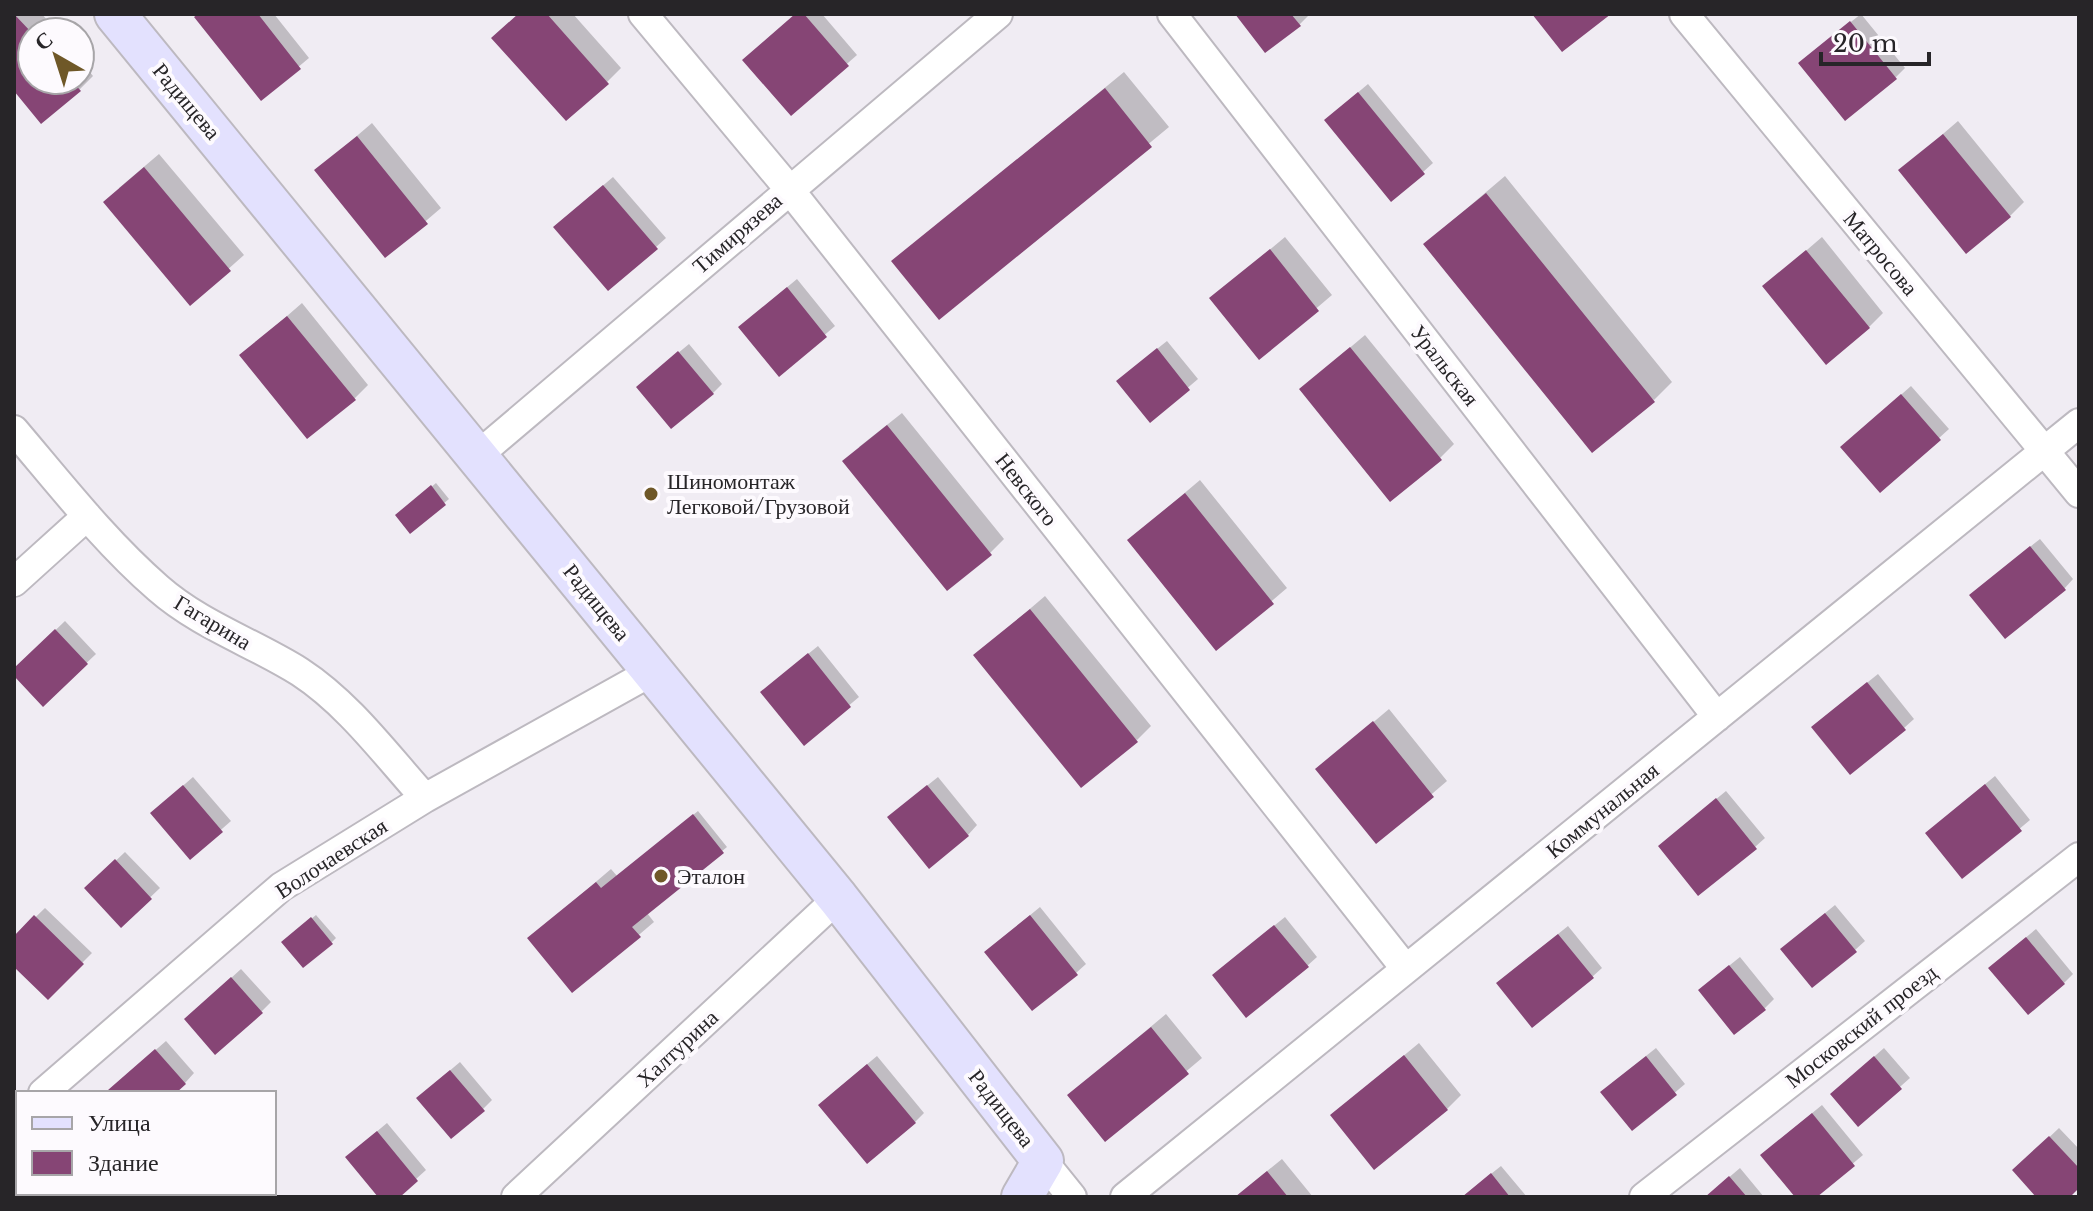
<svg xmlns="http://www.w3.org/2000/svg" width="2093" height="1211" font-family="'Libre Baskerville',serif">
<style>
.shadow{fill:#0003}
.building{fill:#864575}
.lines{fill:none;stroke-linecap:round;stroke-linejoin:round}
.street-casing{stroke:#bdb9c0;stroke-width:32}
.secondary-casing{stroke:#bdb9c0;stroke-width:44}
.street{stroke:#fff;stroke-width:28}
.secondary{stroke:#e3e1fe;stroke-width:40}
.poi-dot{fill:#6f5828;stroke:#fdfafe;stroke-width:3}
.labels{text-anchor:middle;stroke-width:8;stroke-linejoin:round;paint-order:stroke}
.street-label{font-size:22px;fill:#272528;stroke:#fdfafe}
.poi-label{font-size:22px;fill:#272528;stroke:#fdfafe;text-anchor:start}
</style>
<rect width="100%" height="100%" fill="#f0ecf3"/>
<path class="shadow" d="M14 14H42L57 32H32V80H80V60L93 76 79 90 14 88Z
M200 14H274L309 58 261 98Z
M519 14H573L621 68 607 82Z
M796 14H822L857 55 791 113Z
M1238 14H1307L1309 15 1299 25Z
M1861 14 1905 68 1896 77 1810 54Z
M1124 72 1169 127 939 317 894 261Z
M1368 84 1433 163 1392 200 1336 111Z
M1958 121 2024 202 2010 216 1901 170Z
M372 123 441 208 386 255 317 170Z
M159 154 244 255 190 303 119 188Z
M1505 176 1672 382 1654 400 1425 244Z
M613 177 666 238 656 247 565 218Z
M1285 237 1332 295 1259 357 1212 298Z
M1822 237 1883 313 1869 327 1765 286Z
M797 279 835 326 779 374 750 318Z
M302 303 368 385 354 399 241 356Z
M1365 335 1454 444 1440 458 1301 389Z
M1167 341 1198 379 1150 420 1128 372Z
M689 344 722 384 713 393 648 378Z
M1911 386 1949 429 1939 438H1852Z
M902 413 1004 539 990 553 859 447Z
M1200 480 1287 588 1217 648 1129 540Z
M436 483 449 499 410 531 402 512Z
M2040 539 2073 579 2064 589 1981 586Z
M1045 596 1151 726 1137 740 976 655Z
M65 621 96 654 43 704 14 670Z
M818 646 859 697 804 743 772 683Z
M1878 674 1914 719 1904 728 1823 718Z
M1389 709 1447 781 1377 841 1318 769Z
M1995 776 2030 820 1963 876 1937 824Z
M193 777 231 821 190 857 162 804Z
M938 777 977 825 968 835 899 808Z
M1726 791 1765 838 1755 847 1670 837Z
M698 811 727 847 647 913 654 922 573 991 530 938 611 869 617 876Z
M125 852 160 888 121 925 87 888Z
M1835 905 1865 941 1855 950 1792 940Z
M1040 907 1086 964 1076 973 996 943Z
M45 908 92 953 48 997 14 964V938Z
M316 915 336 938 332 942 288 938Z
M1285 917 1317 957 1307 966H1224Z
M1568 926 1602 968 1592 977 1508 974Z
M2036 929 2073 974 2064 983 2000 959Z
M1740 957 1774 999 1764 1009 1710 981Z
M241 969 271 1002 261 1012 196 1010Z
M1166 1014 1202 1058 1106 1139 1069 1095Z
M166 1041 194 1073 185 1083 173 1093H113L120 1081Z
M1419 1043 1461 1095 1447 1109 1332 1115Z
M1656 1048 1685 1084 1632 1129 1612 1083Z
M1884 1048 1910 1078 1858 1124 1842 1085Z
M877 1056 924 1113 915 1122 830 1095Z
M460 1062 492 1100 483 1109 428 1089Z
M1822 1105 1863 1155 1813 1197H1797L1772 1146Z
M387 1123 426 1170 396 1197H381L357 1148Z
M2059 1128 2079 1149V1186L2067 1197H2039L2024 1161Z
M1282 1159 1313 1197H1235Z
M1501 1166 1527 1197H1462Z
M1740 1168 1764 1197H1706Z"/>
<path class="building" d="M14 14 32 33V80H71L81 91 41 124 14 91Z
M198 14H258L301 69 261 101 194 17Z
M518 14H547L609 84 566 121 491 38Z
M795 14H804L849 66 791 116 742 60Z
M1235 14H1291L1301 26 1265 53Z
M1532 14H1611L1562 52Z
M1850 21 1897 79 1845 121 1798 63Z
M1105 88 1152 147 939 320 891 261Z
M1358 92 1425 174 1391 202 1324 120Z
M1943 134 2011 217 1966 254 1898 170Z
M357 136 428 224 385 258 314 170Z
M144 167 231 271 190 306 103 202Z
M603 185 658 249 608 291 553 227Z
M1486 193 1655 402 1592 453 1423 244Z
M1270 249 1319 311 1259 360 1209 298Z
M1806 250 1870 328 1826 365 1762 286Z
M787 287 827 337 779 377 738 327Z
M287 316 356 400 307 439 239 355Z
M1350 347 1442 460 1390 502 1299 389Z
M1157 348 1190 390 1150 423 1116 381Z
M678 351 714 394 671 429 636 387Z
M1901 394 1941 440 1880 493 1840 447Z
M887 425 992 555 947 591 842 461Z
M431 485 446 505 410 534 395 515Z
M1185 493 1274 604 1216 651 1127 540Z
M2030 546 2066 590 2005 639 1969 595Z
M1030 609 1138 742 1081 788 973 655Z
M55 629 88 664 43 707 14 676V668Z
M808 653 851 707 804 746 760 692Z
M1867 682 1906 730 1850 775 1811 727Z
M1373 721 1434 797 1376 844 1315 769Z
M1985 784 2022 831 1962 879 1925 833Z
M183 785 223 832 190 860 150 813Z
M927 785 969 836 929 869 887 817Z
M1716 798 1757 849 1698 896 1658 846Z
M693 814 724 853 632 927 641 937 572 993 527 938 596 882 601 888Z
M115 859 152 899 121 928 84 888Z
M1825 913 1857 952 1812 988 1780 949Z
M34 915 84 964 48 1000 14 967V936Z
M1030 915 1078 975 1032 1011 984 952Z
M311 917 333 944 303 968 281 942Z
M1274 925 1309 967 1246 1018 1212 975Z
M1558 934 1594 978 1532 1028 1496 983Z
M2026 937 2065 984 2028 1015 1988 968Z
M1729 965 1766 1010 1734 1035 1698 990Z
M231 977 263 1013 215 1055 184 1019Z
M1151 1027 1189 1074 1105 1142 1067 1095Z
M155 1049 186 1084 176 1093H110L108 1090Z
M1404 1055 1448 1110 1374 1170 1330 1115Z
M1646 1056 1677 1095 1632 1131 1600 1092Z
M1874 1056 1902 1089 1858 1127 1830 1094Z
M867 1064 916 1123 867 1164 818 1105Z
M450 1070 485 1111 451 1139 416 1098Z
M1812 1113 1855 1166 1817 1197H1795L1760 1155Z
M377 1131 418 1181 400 1197H378L345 1157Z
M2049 1136 2079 1168V1188L2070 1197H2036L2012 1170Z
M1267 1171 1288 1197H1235Z
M1491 1173 1510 1197H1462Z
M1729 1176 1747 1197H1705Z
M212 1193H261L257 1197H216Z"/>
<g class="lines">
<g class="street-casing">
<path id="street" d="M643 14 789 189 1405 968
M1172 14 1717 717
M1684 14 2079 493
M14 430C60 484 105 542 158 588 200 625 254 643 300 672 349 704 386 755 425 798
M477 456 998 14
M14 582 87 516
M43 1093 281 887 425 798 653 671
M14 1118 18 1114
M1043 1161 1072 1197
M516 1197 838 898
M1125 1197 2079 423
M1644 1197 2079 857"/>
</g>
<g class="secondary-casing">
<path id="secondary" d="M115 14 838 898 1043 1161 1022 1197"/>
</g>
<use href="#street" class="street"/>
<use href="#secondary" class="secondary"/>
</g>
<g class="poi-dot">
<circle cx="651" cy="494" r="8"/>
<circle cx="661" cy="876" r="8"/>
</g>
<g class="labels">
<g class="street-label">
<text transform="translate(187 101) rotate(50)" y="8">Радищева</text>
<text transform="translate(737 233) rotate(-41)" y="8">Тимирязева</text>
<text transform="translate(1881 253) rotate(50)" y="8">Матросова</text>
<text transform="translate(1445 365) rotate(52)" y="8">Уральская</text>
<text transform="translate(1027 489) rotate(52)" y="8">Невского</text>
<text transform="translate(597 602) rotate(51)" y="8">Радищева</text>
<text transform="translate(213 622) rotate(31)" y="8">Гагарина</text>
<text transform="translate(1602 810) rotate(-39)" y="8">Коммунальная</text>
<text transform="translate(331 858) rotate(-33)" y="8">Волочаевская</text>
<text transform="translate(1861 1026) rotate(-38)" y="8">Московский проезд</text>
<text transform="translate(677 1048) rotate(-43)" y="8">Халтурина</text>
<text transform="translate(1002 1108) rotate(52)" y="8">Радищева</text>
</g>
<g class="poi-label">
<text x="667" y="489">Шиномонтаж<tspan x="667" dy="25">Легковой/Грузовой</tspan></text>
<text x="677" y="884">Эталон</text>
</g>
</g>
<rect width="2093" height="1211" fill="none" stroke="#272528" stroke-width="32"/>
<rect x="16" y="1091" width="260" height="104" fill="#fdfafe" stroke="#a7a5a8" stroke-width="2"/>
<rect x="32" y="1117" width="40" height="12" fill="#e3e1fe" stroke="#a7a5a8" stroke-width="2"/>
<text x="88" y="1131" font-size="24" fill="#272528">Улица</text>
<rect x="32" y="1151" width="40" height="24" fill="#864575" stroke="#a7a5a8" stroke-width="2"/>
<text x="88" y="1171" font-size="24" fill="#272528">Здание</text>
<g transform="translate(56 56) rotate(321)"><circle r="38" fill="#fdfafe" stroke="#a7a5a8" stroke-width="2"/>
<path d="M0-6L14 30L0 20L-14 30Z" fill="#6f5828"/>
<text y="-12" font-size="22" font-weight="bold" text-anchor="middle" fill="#272528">С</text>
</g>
<path d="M1821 52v12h108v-12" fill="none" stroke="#272528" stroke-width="4"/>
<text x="1833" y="52" font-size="24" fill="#272528" stroke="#fdfafe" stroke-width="6" paint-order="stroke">20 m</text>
</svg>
